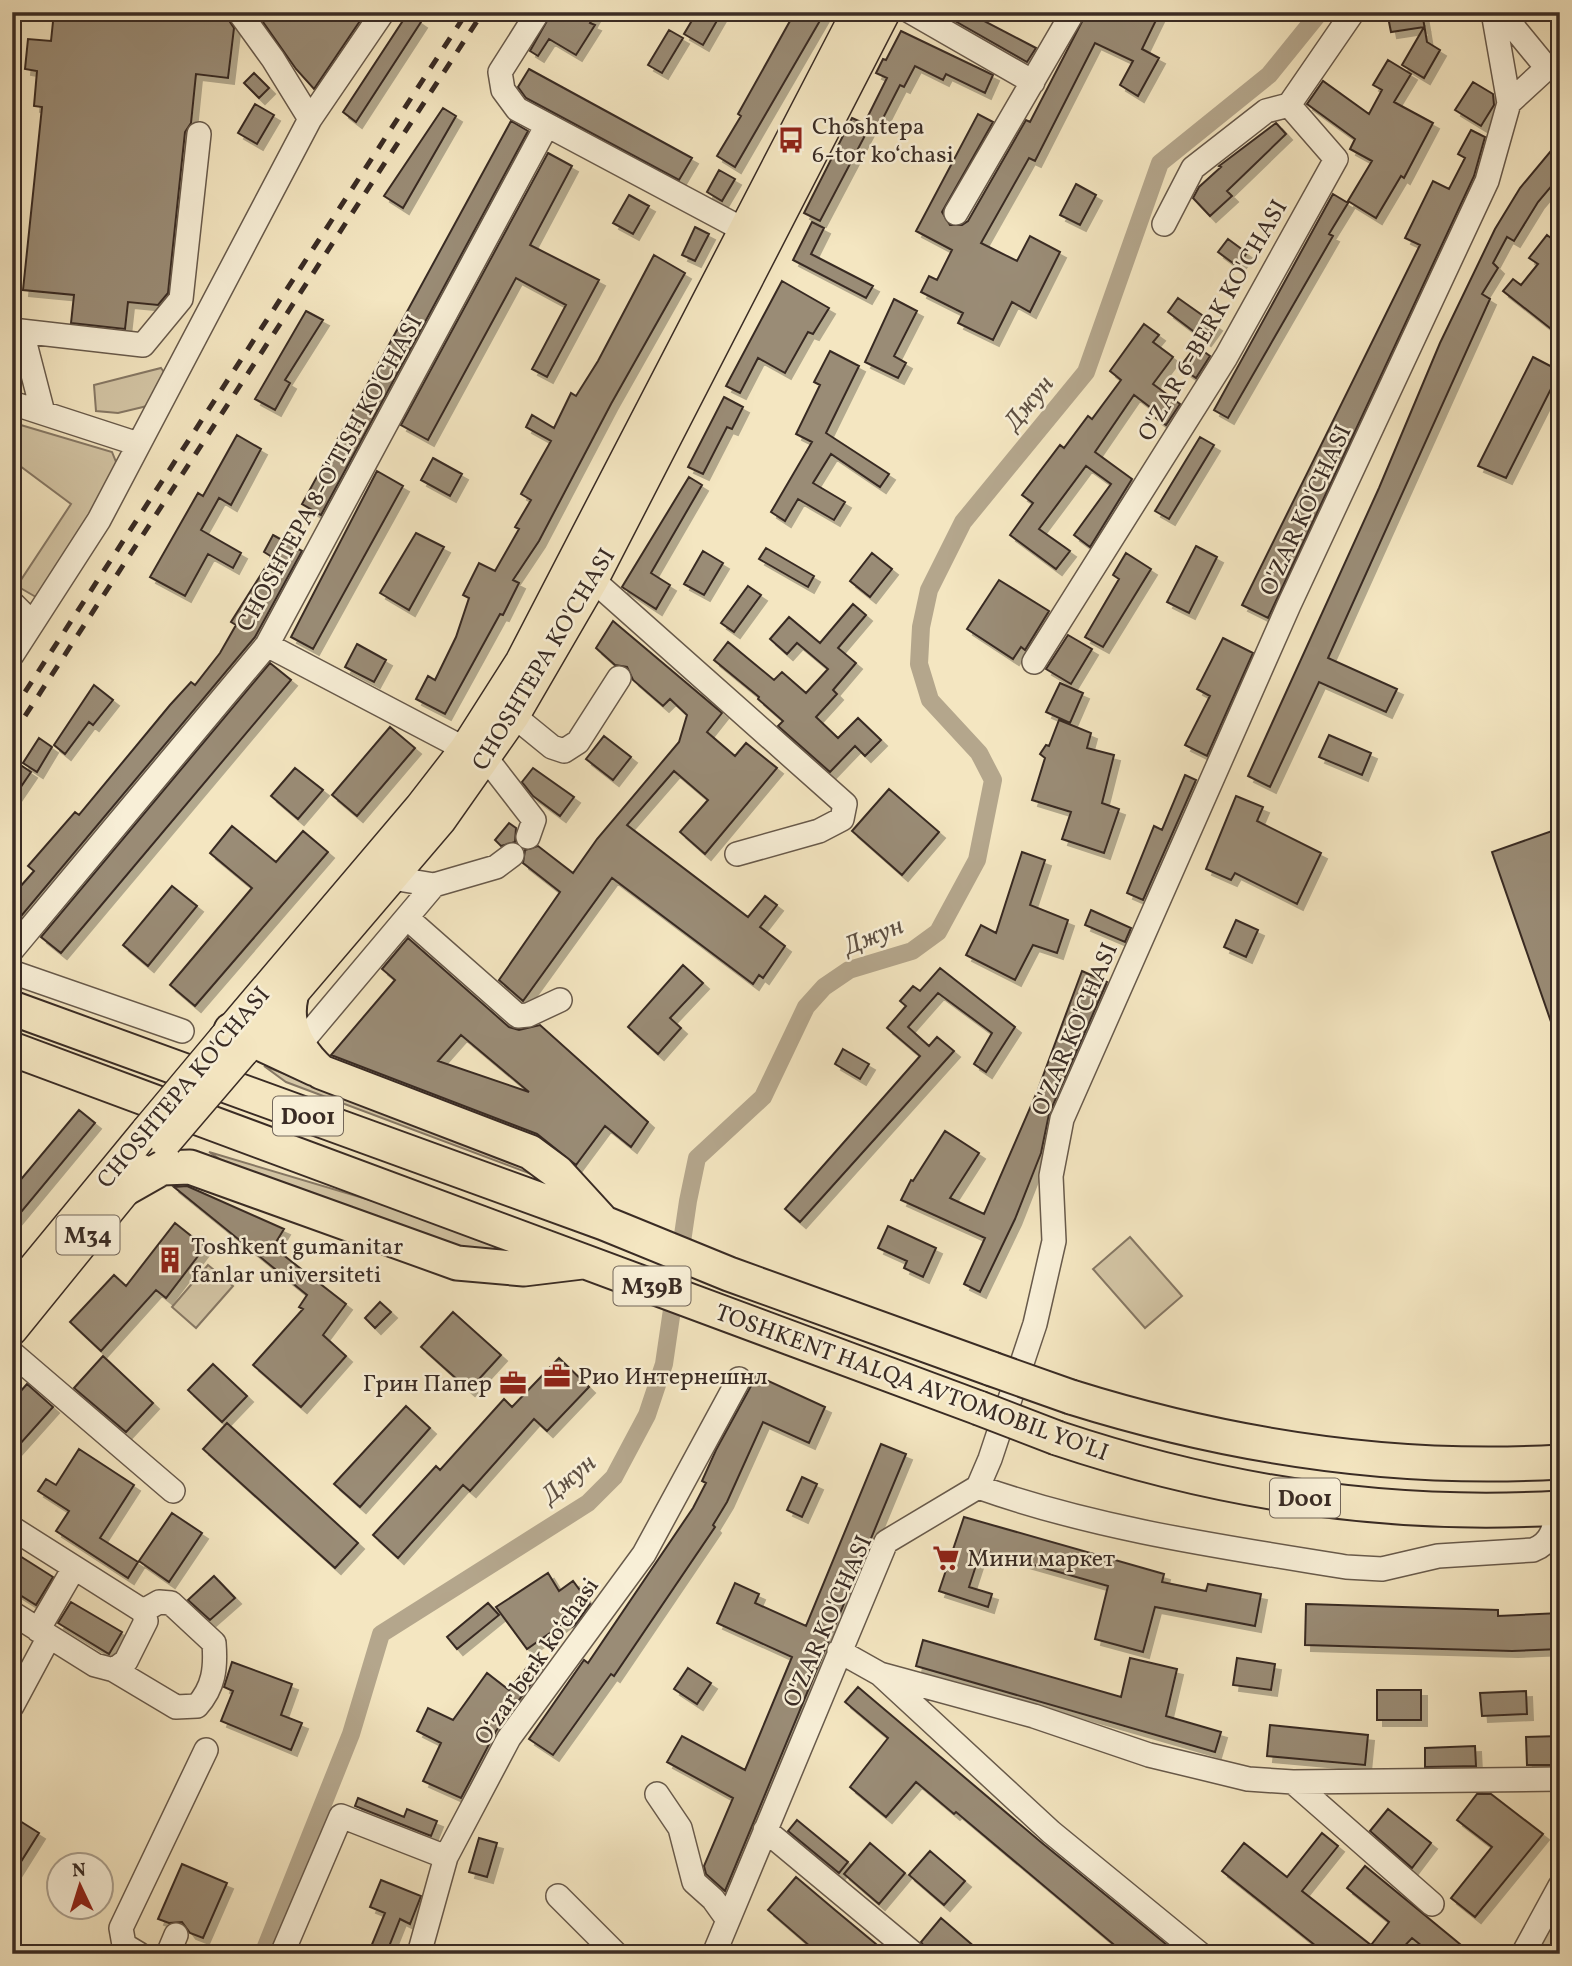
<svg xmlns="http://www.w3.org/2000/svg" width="1572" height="1966" font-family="Vollkorn,serif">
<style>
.green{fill:#d4c6a6;stroke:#867865;stroke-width:2}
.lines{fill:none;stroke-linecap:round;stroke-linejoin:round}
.canal{stroke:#b4a68c;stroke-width:18}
.building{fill:#9a8c76;stroke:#392b24;stroke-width:2;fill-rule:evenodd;filter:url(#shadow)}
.minor-casing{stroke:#685a4b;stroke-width:26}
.major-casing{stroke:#392b24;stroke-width:33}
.highway-casing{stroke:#392b24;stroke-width:37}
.minor{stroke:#f8efd7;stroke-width:23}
.major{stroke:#f4e6c1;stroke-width:30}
.highway{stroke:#f4e6c1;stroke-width:33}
.rail{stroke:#392b24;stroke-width:5;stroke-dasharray:12 12;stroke-linecap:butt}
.major-bridge-casing{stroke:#392b24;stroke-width:33;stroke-linecap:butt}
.highway-bridge-casing{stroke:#392b24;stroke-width:37;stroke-linecap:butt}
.major-bridge{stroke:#f4e6c1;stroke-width:30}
.highway-bridge{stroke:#f4e6c1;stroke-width:33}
.labels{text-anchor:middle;stroke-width:5;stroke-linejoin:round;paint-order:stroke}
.shield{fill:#f8efd7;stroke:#72665a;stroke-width:2}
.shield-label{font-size:23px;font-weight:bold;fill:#392b24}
.poi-label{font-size:24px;fill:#392b24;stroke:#f8efd7;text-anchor:start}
.street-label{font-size:24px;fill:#392b24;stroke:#f8efd7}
.water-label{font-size:26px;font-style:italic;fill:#5e5043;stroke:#f8efd7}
</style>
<defs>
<filter id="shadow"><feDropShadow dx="6" dy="6" stdDeviation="0" flood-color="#0004"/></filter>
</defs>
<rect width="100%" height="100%" fill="#f4e6c1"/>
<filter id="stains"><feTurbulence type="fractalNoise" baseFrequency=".00286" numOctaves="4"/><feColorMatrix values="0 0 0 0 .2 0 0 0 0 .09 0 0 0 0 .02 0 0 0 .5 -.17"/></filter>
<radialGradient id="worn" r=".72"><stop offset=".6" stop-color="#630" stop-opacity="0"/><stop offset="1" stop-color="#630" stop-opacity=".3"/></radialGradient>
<path class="green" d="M161 368 167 376 147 406 118 413 96 411 94 385Z
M14 423 112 452 116 462 115 475 41 600 17 586 71 504 12 460Z
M264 1066 524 1163 550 1181 286 1082Z
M209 1152 410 1212 522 1255 458 1246 232 1167Z
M1130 1237 1182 1296 1145 1328 1093 1269Z
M208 1265 233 1286 196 1328 172 1307Z
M1560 1906V1954H1527Z"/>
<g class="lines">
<path class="canal" d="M263 1954 351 1734 381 1634 588 1503 614 1477 647 1415 664 1364 688 1201 697 1158 763 1097 806 1007 824 987 849 970 912 951 938 932 977 860 993 780 979 753 930 700 919 664 921 627 929 590 963 522 1086 372 1160 163 1269 75 1320 12"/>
</g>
<path class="building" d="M54 12H202L226 16 234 28 228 78 196 74 191 123 185 132 168 293 158 305 128 302 125 329 71 323 74 295 23 290 42 107 34 106 37 71 25 69 28 39 51 41Z
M256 12H366L314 89 296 69Z
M552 12H596L590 23 595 25 576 55 549 39 538 56 530 51Z
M697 12H722L703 45 684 34Z
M795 12H825L735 167 717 156 741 116 738 114Z
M951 12H967L1036 48 1027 62 948 17Z
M1087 12H1160L1142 49 1159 58 1138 96 1120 85 1133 61 1095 43 1035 161 1029 158 981 243 1017 261 1030 236 1060 252 1030 312 1012 302 993 340 958 323 963 313 921 292 929 276 937 280 952 250 916 231 978 114 993 122 942 212 950 225H962L968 221 1026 120 1030 122Z
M1387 12H1422L1427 42 1440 50 1424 78 1402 65 1424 27 1391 32Z
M408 13 421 22 356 122 343 112Z
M669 30 683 38 662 73 648 65Z
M901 31 993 75 985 93 946 74 943 80 915 66 904 87 900 85 879 126 866 120 887 78 876 73 883 59 886 60Z
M1388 60 1411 74 1394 102 1433 123 1404 178 1401 176 1376 218 1348 201 1372 161 1350 149 1355 139 1307 104 1323 81 1369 114 1382 90 1373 85Z
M529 69 692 158 679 180 526 98 518 87Z
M254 73 269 88 259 98 244 83Z
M1473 82 1493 94 1494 105 1481 126 1455 110Z
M255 104 274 115 257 144 238 133Z
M443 108 456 116 403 208 384 196Z
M852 118 870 126 820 221 804 213Z
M511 121 528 131 321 515 302 504Z
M1276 123 1286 134 1227 191 1232 196 1210 216 1193 198 1199 187 1221 167 1219 166Z
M1471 130 1485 137 1474 176 1268 618 1242 605 1420 245 1405 238 1433 181 1449 189 1465 158 1458 154Z
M1560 140V176L1538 202 1514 241 1507 237 1493 263 1498 268 1482 294 1490 299 1328 658 1397 689 1386 712 1319 682 1270 787 1248 776 1379 488 1440 343 1495 229 1520 188Z
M548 153 572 166 530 245 599 280 547 377 532 369 566 305 516 278 428 440 401 425Z
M719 170 735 179 722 201 707 192Z
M1076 184 1096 195 1080 225 1060 215Z
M1333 194 1348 203 1329 234 1333 236 1228 418 1214 410Z
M629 195 649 206 633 234 613 223Z
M812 222 824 228 811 254 873 286 866 298 793 260Z
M695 227 709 234 695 261 682 255Z
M1547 235 1560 245V336L1503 291 1513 279 1521 285 1538 264 1529 258Z
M1228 239 1247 253 1237 266 1218 252Z
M654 255 685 273 611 404 539 541 513 580 519 583 503 615 500 614 445 714 416 699 428 676 435 680 456 637 469 598 463 595 479 563 495 571 519 529 515 527 531 500 521 494 551 441 526 427 532 415 554 428 571 393 576 396 598 361Z
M782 281 829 308 813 334 808 332 785 373 758 358 740 393 726 386Z
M1178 298 1216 325 1205 340 1168 312Z
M894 299 917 311 894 356 906 363 898 378 865 362Z
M306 311 323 320 285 380 290 383 275 410 255 399Z
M1144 324 1159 335 1153 342 1173 357 1153 384 1180 404 1166 425 1156 418 1159 414 1134 395 1095 452 1132 479 1090 547 1074 535 1111 484 1086 466 1039 529 1070 551 1056 569 1010 535 1033 503 1022 495 1060 445 1064 448 1088 416 1092 419 1121 380 1110 371Z
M1196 346 1210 356 1196 378 1180 367Z
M830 351 859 366 826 433 889 474 880 487 831 454 813 483 845 502 834 520 798 499 785 521 771 512 812 442 796 434 820 385 814 382Z
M1533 357 1560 371 1506 478 1478 466Z
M724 397 743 407 732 429 727 427 703 474 688 467Z
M237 435 261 449 231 505 219 498 201 530 241 553 233 568 208 554 185 596 150 577 198 493 203 496Z
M1200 437 1214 445 1169 519 1155 511Z
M433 458 462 474 450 496 421 480Z
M377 471 403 486 313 649 291 637Z
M689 477 702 485 651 573 670 585 656 609 622 587Z
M416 533 444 547 409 610 380 593Z
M273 535 302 551 255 637 12 927V896L34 871 28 866 75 812 79 815 170 705 191 682 195 685 220 653 236 625 231 622 272 557 264 552Z
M1196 546 1217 557 1189 613 1167 602Z
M766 548 814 576 808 587 759 559Z
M703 551 723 563 704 595 684 584Z
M872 553 892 569 870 597 850 581Z
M1126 553 1151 569 1103 647 1085 637 1119 579 1113 575Z
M999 580 1049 611 1025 650 1021 647 1013 659 967 629Z
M748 586 761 595 734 632 721 623Z
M853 604 866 615 838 648 856 663 833 690 837 694 816 717 838 738 858 718 881 740 865 756 855 746 830 772 778 726 783 721 758 699 759 697 714 660 728 642 774 680 782 672 806 693 828 669 797 643 787 654 770 639 789 617 820 643Z
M613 621 722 713 707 732 735 756 746 743 777 768 705 854 680 832 708 800 674 771 627 825 748 917 765 896 777 905 760 927 785 946 763 978 759 975 753 984 612 878 523 1001 499 980 560 892 523 863 525 850 538 846 573 873 597 839 679 742 687 715 670 699 663 706 633 680 627 667 615 665 596 648Z
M1068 635 1092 649 1071 684 1046 669Z
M1223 638 1253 653 1207 756 1185 745 1210 696 1197 689Z
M357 644 386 660 374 682 345 667Z
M270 663 291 680 61 953 41 937Z
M1060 683 1083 693 1070 723 1046 712Z
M94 685 113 700 93 725 89 722 65 754 54 745Z
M1059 720 1091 733 1087 748 1114 755 1102 803 1119 809 1104 853 1062 839 1071 812 1032 800 1045 758 1040 754 1046 745 1049 746Z
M390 727 415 748 357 816 332 795Z
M1329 735 1371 753 1362 775 1319 757Z
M604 736 631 757 613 780 586 759Z
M39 738 52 747 37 772 23 763Z
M19 764 31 772 12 800V774Z
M295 768 323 790 298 819 271 796Z
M533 768 574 797 560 816 533 796 522 782Z
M1185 775 1196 780 1143 900 1127 893 1154 826 1162 830Z
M889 789 939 832 902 875 852 831Z
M1236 796 1263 807 1257 821 1321 853 1297 904 1235 873 1231 880 1206 869Z
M509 823 516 828 515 842 501 846 495 840Z
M232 826 276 862 303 831 328 852 195 1006 170 985 252 888 210 853Z
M1552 831 1560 854 1558 1042 1492 852Z
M1022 852 1045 860 1030 905 1068 920 1057 953 1033 945 1015 980 966 955 981 925 996 933Z
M172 886 197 906 148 966 123 945Z
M1091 910 1131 928 1125 942 1085 925Z
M1236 920 1258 930 1246 957 1224 947Z
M408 938 509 1027 519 1030 540 1025 648 1122 631 1147 605 1126 576 1165 537 1134 331 1055 395 980 382 969ZM461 1035 529 1092 438 1061Z
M683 965 703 983 670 1018 681 1028 658 1054 628 1027Z
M940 968 1015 1027 986 1072 974 1064 992 1033 938 993 908 1027 929 1046 937 1037 954 1051 800 1222 785 1209 920 1056 887 1028 906 1006 900 1001 913 986 920 991Z
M1082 971 1107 982 1049 1114 1041 1153 1015 1219 980 1292 964 1284 985 1238 901 1200 911 1180 913 1181 945 1131 979 1153 950 1198 984 1214 1037 1092Z
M843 1049 869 1064 860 1079 835 1064Z
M79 1110 95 1123 12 1223V1190Z
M187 1186 284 1229 273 1247 346 1304 323 1335 346 1356 301 1407 253 1365 303 1309 299 1307 307 1295 174 1187Z
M175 1223 205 1247 166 1298 156 1290 101 1351 70 1322 114 1275 126 1286Z
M888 1226 936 1248 923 1277 904 1268 907 1261 878 1248Z
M380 1302 391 1312 375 1328 365 1318Z
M453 1312 501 1355 469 1390 421 1347Z
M103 1356 153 1403 126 1432 74 1388Z
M559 1358 589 1387 547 1431 534 1419 470 1491 463 1485 398 1558 373 1535 436 1466 440 1470 504 1399 512 1407Z
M213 1364 247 1396 222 1422 188 1390Z
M751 1373 825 1407 809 1443 763 1422 727 1502 713 1525 715 1527 614 1676 611 1674 553 1755 529 1739 584 1660 588 1663 693 1508 706 1483 702 1481 716 1450 751 1386Z
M27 1384 53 1407 12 1453V1401Z
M406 1406 430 1428 360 1507 334 1484Z
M227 1423 358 1543 335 1568 203 1449Z
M881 1444 906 1454 725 1891 706 1874 704 1866 733 1798 667 1762 682 1736 745 1770 792 1657 717 1623 735 1583 759 1594 755 1603 806 1626Z
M79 1449 134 1485 100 1538 138 1562 128 1578 56 1531 69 1511 38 1491 46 1479 56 1485Z
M802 1477 817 1484 802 1517 787 1510Z
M172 1513 202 1533 169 1582 139 1561Z
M964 1517 1164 1574 1162 1582 1206 1591 1208 1584 1261 1594 1255 1626 1155 1607 1143 1652 1095 1639 1108 1586 981 1550 969 1587 992 1594 988 1607 939 1591Z
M12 1551 53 1577 36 1605 12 1590Z
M548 1573 559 1591 573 1581 590 1604 575 1625 572 1627 567 1621 527 1649 496 1607Z
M214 1576 235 1598 210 1620 188 1600Z
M71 1602 122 1632 109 1654 58 1623Z
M488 1603 499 1615 457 1649 447 1637Z
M1306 1604 1498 1610V1616L1560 1613V1649L1512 1651 1305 1645Z
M923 1640 1121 1697 1130 1658 1177 1669 1166 1716 1221 1732 1215 1752 916 1666Z
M1237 1658 1275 1664 1271 1690 1233 1685Z
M532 1661 542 1669 496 1731 461 1798 423 1781 441 1743 417 1731 428 1708 453 1720 487 1673 509 1690Z
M232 1662 292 1684 281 1715 302 1723 291 1750 221 1721 233 1691 224 1687Z
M688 1668 711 1683 697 1704 674 1689Z
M858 1687 1042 1843 1178 1954H1125L956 1812 954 1814 916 1782 886 1817 850 1787 888 1738 845 1702Z
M1377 1690H1421V1720H1377Z
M1526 1691 1527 1714 1482 1716 1480 1693Z
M1270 1725 1368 1735 1365 1765 1267 1756Z
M1560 1736V1765H1527L1526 1737Z
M1475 1746 1476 1766 1425 1767V1748Z
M1477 1794H1491L1543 1834 1475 1917 1451 1898 1492 1847 1457 1820Z
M358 1798 404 1817 407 1809 437 1821 431 1836 355 1806Z
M1388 1809 1431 1843 1412 1868 1370 1831Z
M12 1816 39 1833 12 1876Z
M797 1820 848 1862 839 1873 788 1831Z
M1322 1833 1338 1846 1302 1891 1371 1945 1389 1922 1347 1888 1365 1866 1472 1954H1432L1412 1938 1397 1954H1326L1222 1871 1244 1843 1287 1877Z
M479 1838 497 1843 487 1877 469 1872Z
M870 1843 905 1873 879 1904 844 1874Z
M930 1851 965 1881 944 1905 909 1875Z
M182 1864 227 1883 203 1938 190 1933 182 1922 169 1923 158 1919Z
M796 1877 835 1910 888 1954H819L768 1910Z
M381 1880 421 1896 410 1924 400 1919 386 1954H368L385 1913 370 1907Z
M941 1918 983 1954H930L921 1942Z"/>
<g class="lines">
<g class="minor-casing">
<path id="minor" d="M239 12 273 59 310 119
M538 12 500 72 503 90 517 109 744 230
M911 12 1033 82
M1501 12 1547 68 1509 103
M956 213 1073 12
M1164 224 1193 168 1266 111 1289 105
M12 330 143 345 181 299 199 134
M22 332 43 413
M12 403 138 444
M593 580 845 804 842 819 819 831 737 854
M12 603 32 623
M267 645 465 749
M12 655 99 520 310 119 383 12
M1034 662 1226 357 1336 159 1289 105 1353 12
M514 716 552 747 564 751 578 742 619 678
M486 758 534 820 528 837
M392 878 434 885 496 867 512 855
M407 918 518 1016 528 1015 560 1000
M12 950 267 645 547 125
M12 972 182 1031
M306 1037 434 885
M12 1353 173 1491
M978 1487C1096 1529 1223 1547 1346 1567L1382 1569 1438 1556 1533 1550C1552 1543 1555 1527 1557 1508
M12 1528 143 1611 146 1621 126 1661 114 1670 95 1665 12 1613
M38 1630 74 1568
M839 1651 880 1674 1051 1832 1200 1954
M114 1670 176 1707 197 1706C214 1687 216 1668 214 1643L171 1603 159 1602 143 1611
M880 1674 1034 1716 1149 1755 1248 1779 1293 1782 1560 1779
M12 1706 49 1637
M1293 1782 1432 1904
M657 1794 680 1828 694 1882 713 1899 728 1920
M765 1830 914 1954
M558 1896 616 1954
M139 1954 124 1945 121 1928 206 1750
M168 1954 176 1935
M282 1954 341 1816 446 1857
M419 1954 446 1857 509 1738 644 1554 739 1379
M714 1954 886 1542 978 1487 990 1459 1035 1324 1054 1241 1051 1176 1062 1119 1289 605 1487 181 1509 103 1493 12
M1523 1954 1560 1886"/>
</g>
<g class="major-casing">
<path id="major" d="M224 1038 420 807 465 749 521 661 857 12
M243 1052 441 820 514 716 593 580 885 12
M12 1294 147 1130
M12 1330 142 1170"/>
</g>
<g class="highway-casing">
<path id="highway" d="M291 997C284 1027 299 1052 321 1072L530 1152 557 1172 600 1219
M12 1008 604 1223 729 1274 992 1369
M231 1030 315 1069
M12 1049 979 1408
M125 1189 162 1168 190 1167 457 1263 524 1269 582 1262
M1071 1397C1231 1447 1392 1472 1560 1462
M1057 1438C1218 1492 1389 1518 1560 1508"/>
</g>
<use href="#minor" class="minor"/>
<use href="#major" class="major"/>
<use href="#highway" class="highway"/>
<path class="rail" d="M12 712 467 12
M12 736 483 12"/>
<g class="major-bridge-casing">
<path id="major-bridge" d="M147 1130 224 1038
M166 1142 243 1052"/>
</g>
<g class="highway-bridge-casing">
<path id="highway-bridge" d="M992 1369 1071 1397
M979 1408 1057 1438"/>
</g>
<use href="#major-bridge" class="major-bridge"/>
<use href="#highway-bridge" class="highway-bridge"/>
</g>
<defs>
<g id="bus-bare" transform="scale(2.1)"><path d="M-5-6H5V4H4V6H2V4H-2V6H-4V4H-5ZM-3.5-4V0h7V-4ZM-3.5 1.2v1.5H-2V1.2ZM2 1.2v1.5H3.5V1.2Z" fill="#8f2418" stroke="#f8efd7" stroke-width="2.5" paint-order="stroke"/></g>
<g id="building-bare" transform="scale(2.1)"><path d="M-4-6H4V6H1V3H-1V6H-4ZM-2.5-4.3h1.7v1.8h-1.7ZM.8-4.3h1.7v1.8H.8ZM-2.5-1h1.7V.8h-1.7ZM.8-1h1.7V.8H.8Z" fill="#8f2418" stroke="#f8efd7" stroke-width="2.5" paint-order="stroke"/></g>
<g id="office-bare" transform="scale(2.1)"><path d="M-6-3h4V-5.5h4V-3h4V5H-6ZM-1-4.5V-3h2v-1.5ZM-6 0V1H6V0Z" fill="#8f2418" stroke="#f8efd7" stroke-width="2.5" paint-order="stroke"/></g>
<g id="supermarket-bare" transform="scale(2.1)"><path d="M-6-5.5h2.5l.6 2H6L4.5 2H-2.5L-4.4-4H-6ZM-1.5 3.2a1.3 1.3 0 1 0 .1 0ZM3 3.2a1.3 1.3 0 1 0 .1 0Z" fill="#8f2418" stroke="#f8efd7" stroke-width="2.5" paint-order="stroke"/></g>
</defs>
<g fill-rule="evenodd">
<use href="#bus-bare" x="791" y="140"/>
<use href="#building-bare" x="170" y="1260"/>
<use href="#office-bare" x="557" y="1376"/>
<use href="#office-bare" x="513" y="1383"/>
<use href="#supermarket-bare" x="946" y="1558"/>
</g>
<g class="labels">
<g class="shield">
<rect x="273" y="1096.5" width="70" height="39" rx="5"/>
<rect x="56.5" y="1215.5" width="63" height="39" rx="5"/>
<rect x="613.5" y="1266.5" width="77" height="39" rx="5"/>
<rect x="1270" y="1478.5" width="70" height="39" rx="5"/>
</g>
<g class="shield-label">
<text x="308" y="1124">D001</text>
<text x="88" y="1243">M34</text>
<text x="652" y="1294">M39B</text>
<text x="1305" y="1506">D001</text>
</g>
<g class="poi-label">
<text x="812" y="134">Choshtepa<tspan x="812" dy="28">6-tor koʻchasi</tspan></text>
<text x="191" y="1254">Toshkent gumanitar<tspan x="191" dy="28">fanlar universiteti</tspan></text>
<text x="578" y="1384">Рио Интернешнл</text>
<text x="492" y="1391" text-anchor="end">Грин Папер</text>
<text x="967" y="1566">Мини маркет</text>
</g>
<g class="street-label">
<text transform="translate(1212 320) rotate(-60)" y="8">O'ZAR 6-BERK KO'CHASI</text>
<text transform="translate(329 473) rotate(-61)" y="8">CHOSHTEPA 8-O'TISH KO'CHASI</text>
<text transform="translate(1305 510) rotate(-65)" y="8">O'ZAR KO'CHASI</text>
<text transform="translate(543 659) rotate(-59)" y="8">CHOSHTEPA KO'CHASI</text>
<text transform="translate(1074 1029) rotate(-67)" y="8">O'ZAR KO'CHASI</text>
<text transform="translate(183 1087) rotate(-50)" y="8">CHOSHTEPA KO'CHASI</text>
<text transform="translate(912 1382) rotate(20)" y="8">TOSHKENT HALQA AVTOMOBIL YO'LI</text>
<text transform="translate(827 1621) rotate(-66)" y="8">O'ZAR KO'CHASI</text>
<text transform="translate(536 1661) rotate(-55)" y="8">Oʻzar berk koʻchasi</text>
</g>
<g class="water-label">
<text transform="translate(1028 402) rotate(-51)" y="9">Джун</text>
<text transform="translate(873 935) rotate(-22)" y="9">Джун</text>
<text transform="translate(568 1478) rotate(-40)" y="9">Джун</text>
</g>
</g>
<rect width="1572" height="1966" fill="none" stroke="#f4e6c1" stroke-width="42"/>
<rect x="14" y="14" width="1544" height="1938" fill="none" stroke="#392b24" stroke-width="3.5"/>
<rect x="21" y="21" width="1530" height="1924" fill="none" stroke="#392b24" stroke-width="2"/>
<g transform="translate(80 1886) rotate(356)"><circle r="33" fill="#f8efd7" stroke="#aca18f" stroke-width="2"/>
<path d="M0-5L12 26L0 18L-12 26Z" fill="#8f2418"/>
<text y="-10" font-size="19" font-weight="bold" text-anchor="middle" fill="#392b24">N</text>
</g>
<rect width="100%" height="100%" filter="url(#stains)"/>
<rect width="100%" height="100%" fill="url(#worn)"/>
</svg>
